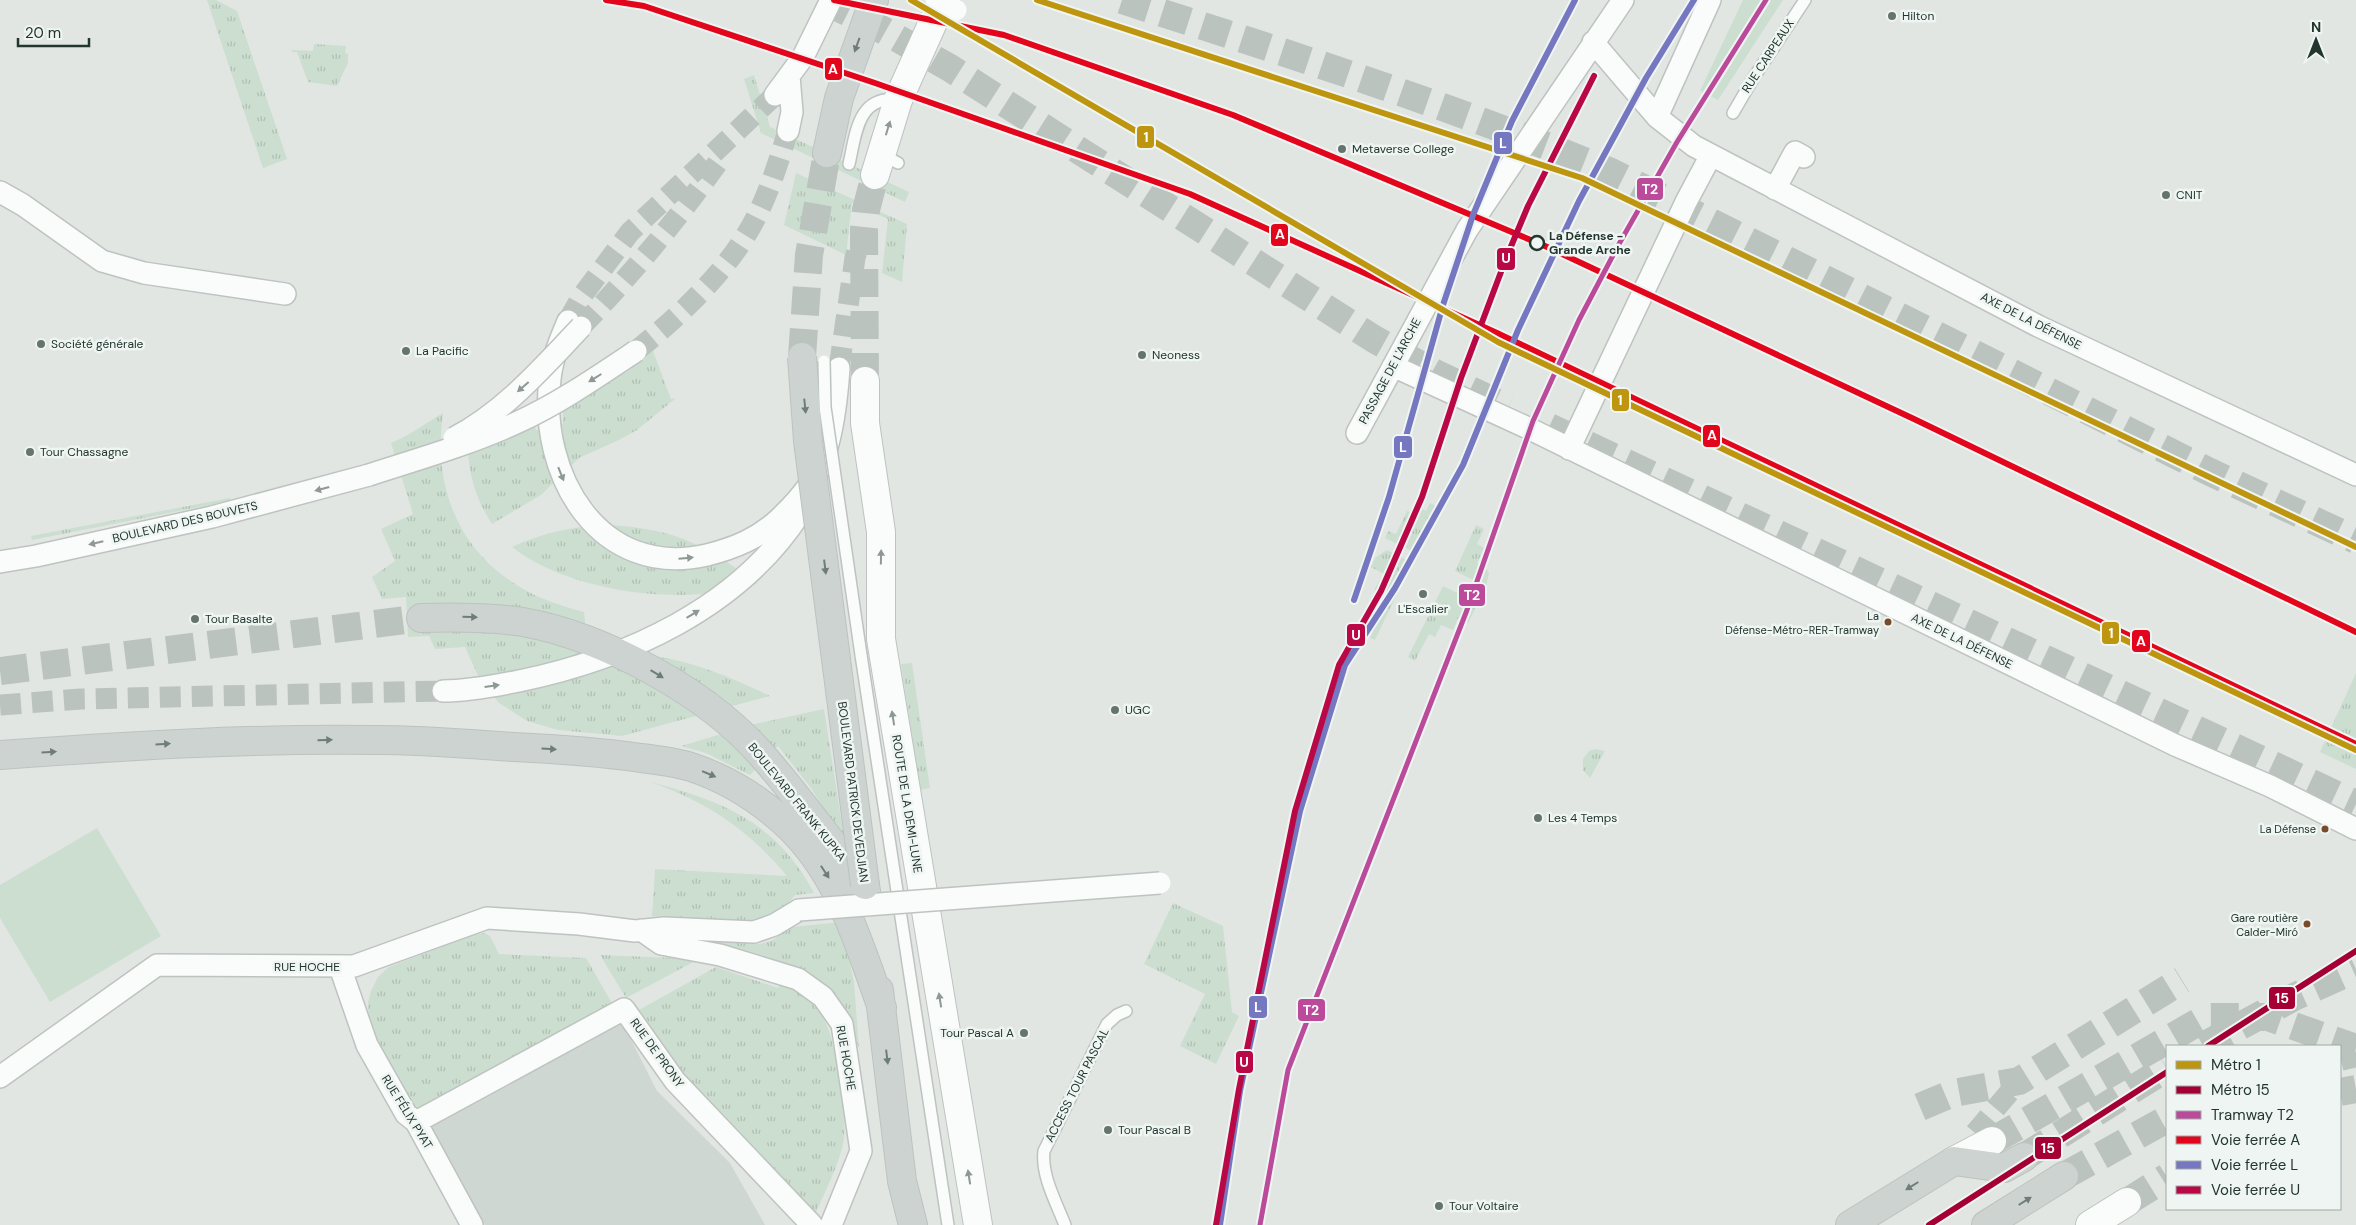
<svg xmlns="http://www.w3.org/2000/svg" width="2356" height="1225" font-family="'DM Sans',sans-serif">
<style>
.built{fill:#cfd7d3}
.grass{fill:url(#grass-tufts)}
.garden{fill:#ccded0}
.lines{fill:none;stroke-linecap:round;stroke-linejoin:round}
.street-tunnel{stroke:#bbc3bf;stroke-width:21;stroke-dasharray:21 11;stroke-linecap:butt}
.secondary-tunnel{stroke:#bbc3bf;stroke-width:28;stroke-dasharray:28 14;stroke-linecap:butt}
.primary-tunnel{stroke:#bbc3bf;stroke-width:28;stroke-dasharray:28 14;stroke-linecap:butt}
.highway-tunnel{stroke:#bbc3bf;stroke-width:28;stroke-dasharray:28 14;stroke-linecap:butt}
.lane-casing{stroke:#bec3c0;stroke-width:14}
.street-casing{stroke:#bec3c0;stroke-width:24}
.secondary-casing{stroke:#bec3c0;stroke-width:30}
.primary-casing{stroke:#bcc3bf;stroke-width:30}
.lane{stroke:#fafbfb;stroke-width:11}
.street{stroke:#fafbfb;stroke-width:21}
.secondary{stroke:#fafbfb;stroke-width:28}
.primary{stroke:#cdd3d1;stroke-width:28}
.lane-bridge-casing{stroke:#bec3c0;stroke-width:14;stroke-linecap:butt}
.street-bridge-casing{stroke:#bec3c0;stroke-width:24;stroke-linecap:butt}
.primary-bridge-casing{stroke:#bcc3bf;stroke-width:30;stroke-linecap:butt}
.lane-bridge{stroke:#fafbfb;stroke-width:11}
.street-bridge{stroke:#fafbfb;stroke-width:21}
.primary-bridge{stroke:#cdd3d1;stroke-width:28}
.rail-1-casing{stroke:#eff5f2;stroke-width:10}
.rail-2-casing{stroke:#eff5f2;stroke-width:10}
.rail-3-casing{stroke:#eff5f2;stroke-width:10}
.rail-1{stroke:#e3051c;stroke-width:6}
.rail-2{stroke:#7577c0;stroke-width:6}
.rail-3{stroke:#b90845;stroke-width:6}
.tram-1-casing{stroke:#eff5f2;stroke-width:9}
.tram-1{stroke:#bb4a9b;stroke-width:5}
.metro-1-casing{stroke:#eff5f2;stroke-width:10}
.metro-2-casing{stroke:#eff5f2;stroke-width:10}
.metro-1{stroke:#bd950e;stroke-width:6}
.metro-2{stroke:#a50034;stroke-width:6}
.oneway{fill:#6f7d78}
.oneway2{fill:#8e9895}
.poi-dot{fill:#65746e;stroke:#eff5f2;stroke-width:2}
.stop-dot{fill:#eff5f2;stroke:#22362f;stroke-width:2.5}
.bus-dot{fill:#7a4b2a;stroke:#eff5f2;stroke-width:2}
.labels{text-anchor:middle;stroke-width:5;stroke-linejoin:round;paint-order:stroke}
.bus-label{font-size:11px;fill:#22362f;stroke:#eff5f2;text-anchor:end}
.poi-label{font-size:12px;fill:#22362f;stroke:#eff5f2;text-anchor:start}
.street-label{font-size:12px;fill:#22362f;stroke:#eff5f2}
.stop-label{font-size:12px;font-weight:bold;fill:#22362f;stroke:#eff5f2;text-anchor:start}
.line-badge{stroke:#eff5f2;stroke-width:2}
.badge-label{font-size:14px;text-anchor:middle;font-weight:bold;fill:#fff}
</style>
<defs>
<pattern id="grass-tufts" width="24" height="20" patternUnits="userSpaceOnUse" patternTransform="scale(1.25)"><rect width="24" height="20" fill="#ccded0"/><path d="M3 7l-1-3M5 7V3M7 7l1-3M15 17l-1-3M17 17v-4M19 17l1-3" fill="none" stroke="#afbfb3"/></pattern>
</defs>
<rect width="100%" height="100%" fill="#e1e6e3"/>
<path class="built" d="M621 1020 657 1091 730 1163 765 1225H485L432 1130V1124Z"/>
<path class="grass" d="M207 0H216L237 11 287 159 263 168Z
M314 44 346 46 345 53 348 54V63L337 86 308 82 297 52H291L293 50 313 51Z
M754 75 770 127 909 192 905 202 761 133 744 79Z
M796 173 907 224 902 282 882 273 888 219 852 203 846 255 784 225Z
M653 351 671 399 676 398 637 430 619 440 579 458 541 495 492 524C477 501 469 477 468 450L534 421 536 430 563 423V406L628 371Z
M443 413C433 484 456 549 520 587 539 599 562 606 584 612L589 654C610 655 633 653 654 656 695 662 733 678 770 696L622 736 558 730 527 721 499 703 480 680 465 647 435 649 429 636 408 637 406 597 382 599 372 577 395 561 381 529 413 514 391 443 406 436Z
M230 498V501L32 540 31 536Z
M1430 503 1438 507 1416 553 1385 538 1388 531 1396 534 1407 511 1415 515 1419 507 1426 511Z
M603 525C637 526 671 531 701 547 721 556 739 571 757 583 689 608 570 593 512 547 542 533 570 527 603 525Z
M1476 525 1484 529 1477 544 1484 548 1477 563 1485 567 1489 573 1486 586 1455 571Z
M1387 550 1409 561 1406 568 1409 569 1375 640 1370 638 1376 623 1372 620 1375 588 1384 574 1371 567 1376 557Z
M1443 586 1478 603 1468 623 1458 618 1453 630 1441 625 1435 637 1429 634 1415 661 1408 657Z
M912 663 930 788 920 790 901 664Z
M2356 673V769L2320 752Z
M824 709 845 844 811 788 778 746 750 775 706 753 681 746 755 724Z
M1596 749 1605 751 1590 778 1583 770V759L1589 751Z
M650 782C724 801 777 823 814 893L795 895 787 905 772 915 761 920H716L652 916 655 869 787 876C750 831 706 801 650 782Z
M1173 903 1223 926 1232 1012 1239 1016 1216 1064 1180 1046 1205 994 1144 964Z
M841 922 854 982 859 1049C837 971 786 961 715 942L759 944 771 941 792 927Z
M484 933 490 936 499 954 586 958 613 1005 420 1110 411 1108 369 1026 368 1002 371 991 378 977 389 967 475 934Z
M600 955 699 959 626 998Z
M716 967 778 988 780 984C828 1000 833 1036 839 1081 842 1100 846 1119 844 1138 841 1161 825 1191 816 1213L814 1214 680 1071 637 1011Z"/>
<path class="garden" d="M1743 0H1783L1718 100 1700 91Z
M97 828 161 936 50 1002 0 918V885Z"/>
<g class="lines">
<path class="street-tunnel" d="M568 321 582 296 630 232 775 95
M581 327C631 275 677 220 719 161
M636 351C684 312 735 265 761 207 772 183 780 157 788 131
M839 368 855 258 864 229
M0 705 81 699 443 691
M1975 1133 2019 1081"/>
<path class="secondary-tunnel" d="M865 381 864 229 866 210 875 175
M2340 1092 2356 1089
M1920 1107 1953 1093 2019 1081 2182 980
M1992 1141 2207 1017H2268L2356 1048
M2127 1202 2167 1177"/>
<path class="primary-tunnel" d="M802 357 809 255 827 153
M0 671 421 618
M2203 1046 2296 996 2356 969
M2340 1057 2356 1053
M2024 1157 2167 1068
M2064 1176 2167 1119"/>
<path class="highway-tunnel" d="M823 0 881 29 950 68 1374 339 1435 373 1508 408
M1122 0C1287 53 1452 106 1611 172L2210 472 2356 540
M1549 427 2356 804"/>
<g class="lane-casing">
<path id="lane" d="M1733 113 1754 77 1805 0
M881 154 898 163
M849 164C856 133 858 95 898 100
M861 655 948 1225
M1065 1225C1056 1202 1041 1175 1044 1151L1107 1024 1117 1015 1126 1011"/>
</g>
<g class="street-casing">
<path id="street" d="M1710 0 1657 117 1694 146 2038 326 2356 475
M1593 42 1657 117
M775 95 803 57 831 0
M788 131 792 112 789 76
M1775 189 1795 152 1804 157
M0 192 23 205 102 261 144 273 285 294
M568 321C560 340 552 359 550 379 538 474 599 580 707 555 735 548 759 538 780 518 799 500 817 479 825 454 834 427 837 397 839 368
M1393 366 1528 428 2175 745 2270 786 2356 829
M1357 433 1467 230 1623 0
M1569 449 1686 202 1711 155
M0 562 36 556 212 517 369 475
M443 691C468 691 494 686 519 681 626 659 739 608 800 513
M641 930 661 944 720 955 798 979 823 997 842 1024 861 1151 831 1225
M340 967 367 1045 406 1114 416 1122 472 1225
M0 1077 157 965 354 966 487 918 579 924 635 931 664 928 754 932 774 925 799 910
M416 1122 624 1009 675 1081 812 1225"/>
</g>
<g class="secondary-casing">
<path id="secondary" d="M875 175 898 100 943 0
M865 381V423L881 532V639L978 1225
M1954 1161 1992 1141
M2090 1225 2127 1202"/>
</g>
<g class="primary-casing">
<path id="primary" d="M827 153 839 98 874 0
M421 618C455 617 489 617 523 622 605 637 706 692 761 754 798 796 830 842 865 885L867 898
M0 755C125 746 251 738 377 740 423 740 469 744 514 747 557 749 599 752 641 758 658 760 675 762 691 767 724 778 757 798 783 821 838 870 858 941 882 1008
M879 990 902 1181 913 1225
M1850 1225 1954 1161 2004 1168 2024 1157
M1986 1225 2064 1176"/>
</g>
<use href="#lane" class="lane"/>
<use href="#street" class="street"/>
<use href="#secondary" class="secondary"/>
<use href="#primary" class="primary"/>
<g class="lane-bridge-casing">
<path id="lane-bridge" d="M824 361 825 407 861 655"/>
</g>
<g class="street-bridge-casing">
<path id="street-bridge" d="M936 0 956 10
M454 438C504 412 542 368 581 327
M369 475C418 459 468 445 516 423 558 404 597 377 636 351
M799 910 1160 883"/>
</g>
<g class="primary-bridge-casing">
<path id="primary-bridge" d="M802 357 808 441 865 885"/>
</g>
<use href="#lane-bridge" class="lane-bridge"/>
<use href="#street-bridge" class="street-bridge"/>
<use href="#primary-bridge" class="primary-bridge"/>
<g class="rail-1-casing">
<path id="rail-1" d="M606 0 644 6 875 83 1190 194 1497 333 2356 744
M834 0 1004 35 1233 115 1545 246 1914 419 2356 632"/>
</g>
<g class="rail-2-casing">
<path id="rail-2" d="M1354 600 1389 497 1443 305 1473 215 1512 121 1575 0
M1220 1225 1240 1091 1300 811 1345 665 1395 588 1463 465 1518 330 1579 201 1646 78 1694 0"/>
</g>
<g class="rail-3-casing">
<path id="rail-3" d="M1216 1225 1239 1089 1295 811 1339 665 1381 591 1422 497 1461 378 1507 256 1528 206 1594 76"/>
</g>
<use href="#rail-1" class="rail-1"/>
<use href="#rail-2" class="rail-2"/>
<use href="#rail-3" class="rail-3"/>
<g class="tram-1-casing">
<path id="tram-1" d="M1260 1225 1288 1070 1467 610 1533 421 1579 320 1619 244 1677 142 1766 0"/>
</g>
<use href="#tram-1" class="tram-1"/>
<g class="metro-1-casing">
<path id="metro-1" d="M911 0 1498 342 2356 750
M1037 0 1582 178 2356 547"/>
</g>
<g class="metro-2-casing">
<path id="metro-2" d="M2208 1046 2356 951
M1929 1225 2167 1072"/>
</g>
<use href="#metro-1" class="metro-1"/>
<use href="#metro-2" class="metro-2"/>
</g>
<defs><path id="oneway-solid" d="M-6-.8H1V-3.2L6.5 0L1 3.2V.8H-6Z" transform="scale(1.25)"/></defs>
<g class="oneway">
<use href="#oneway-solid" transform="translate(857 45) rotate(110)"/>
<use href="#oneway-solid" transform="translate(805 406) rotate(84)"/>
<use href="#oneway-solid" transform="translate(825 567) rotate(83)"/>
<use href="#oneway-solid" transform="translate(470 617) rotate(1)"/>
<use href="#oneway-solid" transform="translate(657 674) rotate(31)"/>
<use href="#oneway-solid" transform="translate(325 740) rotate(-1)"/>
<use href="#oneway-solid" transform="translate(163 744) rotate(-3)"/>
<use href="#oneway-solid" transform="translate(549 749) rotate(3)"/>
<use href="#oneway-solid" transform="translate(49 752) rotate(-4)"/>
<use href="#oneway-solid" transform="translate(709 774) rotate(23)"/>
<use href="#oneway-solid" transform="translate(825 872) rotate(57)"/>
<use href="#oneway-solid" transform="translate(887 1057) rotate(83)"/>
<use href="#oneway-solid" transform="translate(1912 1186) rotate(148)"/>
<use href="#oneway-solid" transform="translate(2025 1201) rotate(-32)"/>
</g>
<g class="oneway2">
<use href="#oneway-solid" transform="translate(888 128) rotate(-73)"/>
<use href="#oneway-solid" transform="translate(595 378) rotate(148)"/>
<use href="#oneway-solid" transform="translate(523 387) rotate(139)"/>
<use href="#oneway-solid" transform="translate(561 474) rotate(68)"/>
<use href="#oneway-solid" transform="translate(322 489) rotate(165)"/>
<use href="#oneway-solid" transform="translate(96 543) rotate(167)"/>
<use href="#oneway-solid" transform="translate(881 557) rotate(-89)"/>
<use href="#oneway-solid" transform="translate(686 558) rotate(-5)"/>
<use href="#oneway-solid" transform="translate(693 614) rotate(-31)"/>
<use href="#oneway-solid" transform="translate(492 686) rotate(-8)"/>
<use href="#oneway-solid" transform="translate(893 718) rotate(-99)"/>
<use href="#oneway-solid" transform="translate(940 1000) rotate(-99)"/>
<use href="#oneway-solid" transform="translate(969 1177) rotate(-99)"/>
</g>
<g class="poi-dot">
<circle cx="1892" cy="16" r="5"/>
<circle cx="1342" cy="149" r="5"/>
<circle cx="2166" cy="195" r="5"/>
<circle cx="41" cy="344" r="5"/>
<circle cx="406" cy="351" r="5"/>
<circle cx="1142" cy="355" r="5"/>
<circle cx="30" cy="452" r="5"/>
<circle cx="1423" cy="594" r="5"/>
<circle cx="195" cy="619" r="5"/>
<circle cx="1115" cy="710" r="5"/>
<circle cx="1538" cy="818" r="5"/>
<circle cx="1024" cy="1033" r="5"/>
<circle cx="1108" cy="1130" r="5"/>
<circle cx="1439" cy="1206" r="5"/>
</g>
<circle class="stop-dot" cx="1537" cy="243" r="7"/>
<g class="bus-dot">
<circle cx="1888" cy="622" r="4.5"/>
<circle cx="2325" cy="829" r="4.5"/>
<circle cx="2307" cy="924" r="4.5"/>
</g>
<g class="labels">
<g class="bus-label">
<text x="1879" y="620">La<tspan x="1879" dy="14">Défense-Métro-RER-Tramway</tspan></text>
<text x="2316" y="833">La Défense</text>
<text x="2298" y="922">Gare routière<tspan x="2298" dy="14">Calder-Miró</tspan></text>
</g>
<g class="poi-label">
<text x="1902" y="20">Hilton</text>
<text x="1352" y="153">Metaverse College</text>
<text x="2176" y="199">CNIT</text>
<text x="51" y="348">Société générale</text>
<text x="416" y="355">La Pacific</text>
<text x="1152" y="359">Neoness</text>
<text x="40" y="456">Tour Chassagne</text>
<text x="1423" y="613" text-anchor="middle">L'Escalier</text>
<text x="205" y="623">Tour Basalte</text>
<text x="1125" y="714">UGC</text>
<text x="1548" y="822">Les 4 Temps</text>
<text x="1014" y="1037" text-anchor="end">Tour Pascal A</text>
<text x="1118" y="1134">Tour Pascal B</text>
<text x="1449" y="1210">Tour Voltaire</text>
</g>
<g class="street-label">
<text transform="translate(1768 56) rotate(-57)" y="4">RUE CARPEAUX</text>
<text transform="translate(2031 321) rotate(27)" y="4">AXE DE LA DÉFENSE</text>
<text transform="translate(1390 371) rotate(-62)" y="4">PASSAGE DE L'ARCHE</text>
<text transform="translate(185 522) rotate(-13)" y="4">BOULEVARD DES BOUVETS</text>
<text transform="translate(1962 641) rotate(26)" y="4">AXE DE LA DÉFENSE</text>
<text transform="translate(853 792) rotate(83)" y="4">BOULEVARD PATRICK DEVEDJIAN</text>
<text transform="translate(797 802) rotate(51)" y="4">BOULEVARD FRANK KUPKA</text>
<text transform="translate(907 804) rotate(81)" y="4">ROUTE DE LA DEMI-LUNE</text>
<text x="307" y="971">RUE HOCHE</text>
<text transform="translate(657 1053) rotate(54)" y="4">RUE DE PRONY</text>
<text transform="translate(846 1058) rotate(80)" y="4">RUE HOCHE</text>
<text transform="translate(1077 1085) rotate(-63)" y="4">ACCESS TOUR PASCAL</text>
<text transform="translate(407 1112) rotate(58)" y="4">RUE FÉLIX PYAT</text>
</g>
<g class="stop-label">
<text x="1549" y="240">La Défense -<tspan x="1549" dy="14">Grande Arche</tspan></text>
</g>
</g>
<g class="line-badge">
<rect x="824" y="57" width="19" height="24" rx="5" fill="#e3051c"/>
<rect x="1136" y="125" width="19" height="24" rx="5" fill="#bd950e"/>
<rect x="1493" y="131" width="20" height="24" rx="5" fill="#7577c0"/>
<rect x="1636" y="177" width="28" height="24" rx="5" fill="#bb4a9b"/>
<rect x="1270" y="223" width="19" height="24" rx="5" fill="#e3051c"/>
<rect x="1496" y="247" width="20" height="24" rx="5" fill="#b90845"/>
<rect x="1611" y="388" width="19" height="24" rx="5" fill="#bd950e"/>
<rect x="1702" y="424" width="19" height="24" rx="5" fill="#e3051c"/>
<rect x="1393" y="435" width="20" height="24" rx="5" fill="#7577c0"/>
<rect x="1458" y="583" width="28" height="24" rx="5" fill="#bb4a9b"/>
<rect x="2101" y="621" width="19" height="24" rx="5" fill="#bd950e"/>
<rect x="1346" y="623" width="20" height="24" rx="5" fill="#b90845"/>
<rect x="2131" y="629" width="20" height="24" rx="5" fill="#e3051c"/>
<rect x="2268" y="986" width="28" height="24" rx="5" fill="#a50034"/>
<rect x="1248" y="995" width="20" height="24" rx="5" fill="#7577c0"/>
<rect x="1297" y="998" width="29" height="24" rx="5" fill="#bb4a9b"/>
<rect x="1235" y="1050" width="19" height="24" rx="5" fill="#b90845"/>
<rect x="2034" y="1136" width="28" height="24" rx="5" fill="#a50034"/>
</g>
<g class="badge-label">
<text x="833" y="74">A</text>
<text x="1146" y="142">1</text>
<text x="1503" y="148">L</text>
<text x="1650" y="194">T2</text>
<text x="1280" y="239">A</text>
<text x="1506" y="263">U</text>
<text x="1620" y="405">1</text>
<text x="1712" y="440">A</text>
<text x="1403" y="452">L</text>
<text x="1472" y="600">T2</text>
<text x="2111" y="638">1</text>
<text x="1356" y="640">U</text>
<text x="2141" y="646">A</text>
<text x="2282" y="1003">15</text>
<text x="1258" y="1012">L</text>
<text x="1311" y="1015">T2</text>
<text x="1244" y="1067">U</text>
<text x="2048" y="1153">15</text>
</g>
<rect x="2166" y="1045" width="175" height="165" fill="#eff5f2" stroke="#9da9a4"/>
<rect x="2176" y="1061" width="25" height="8" fill="#bd950e" stroke="#9da9a4"/>
<text x="2211" y="1070" font-size="15" fill="#22362f">Métro 1</text>
<rect x="2176" y="1086" width="25" height="8" fill="#a50034" stroke="#9da9a4"/>
<text x="2211" y="1095" font-size="15" fill="#22362f">Métro 15</text>
<rect x="2176" y="1111" width="25" height="8" fill="#bb4a9b" stroke="#9da9a4"/>
<text x="2211" y="1120" font-size="15" fill="#22362f">Tramway T2</text>
<rect x="2176" y="1136" width="25" height="8" fill="#e3051c" stroke="#9da9a4"/>
<text x="2211" y="1145" font-size="15" fill="#22362f">Voie ferrée A</text>
<rect x="2176" y="1161" width="25" height="8" fill="#7577c0" stroke="#9da9a4"/>
<text x="2211" y="1170" font-size="15" fill="#22362f">Voie ferrée L</text>
<rect x="2176" y="1186" width="25" height="8" fill="#b90845" stroke="#9da9a4"/>
<text x="2211" y="1195" font-size="15" fill="#22362f">Voie ferrée U</text>
<g transform="translate(2316 40)" stroke="#eff5f2" stroke-width="4" paint-order="stroke">
<path d="M0-4L9 19L0 12L-9 19Z" fill="#22362f"/>
<text y="-8" font-size="14" font-weight="bold" text-anchor="middle" fill="#22362f">N</text>
</g>
<path d="M18 38v8h71v-8" fill="none" stroke="#22362f" stroke-width="2.5"/>
<text x="25" y="38" font-size="15" fill="#22362f" stroke="#eff5f2" stroke-width="4" paint-order="stroke">20 m</text>
</svg>
